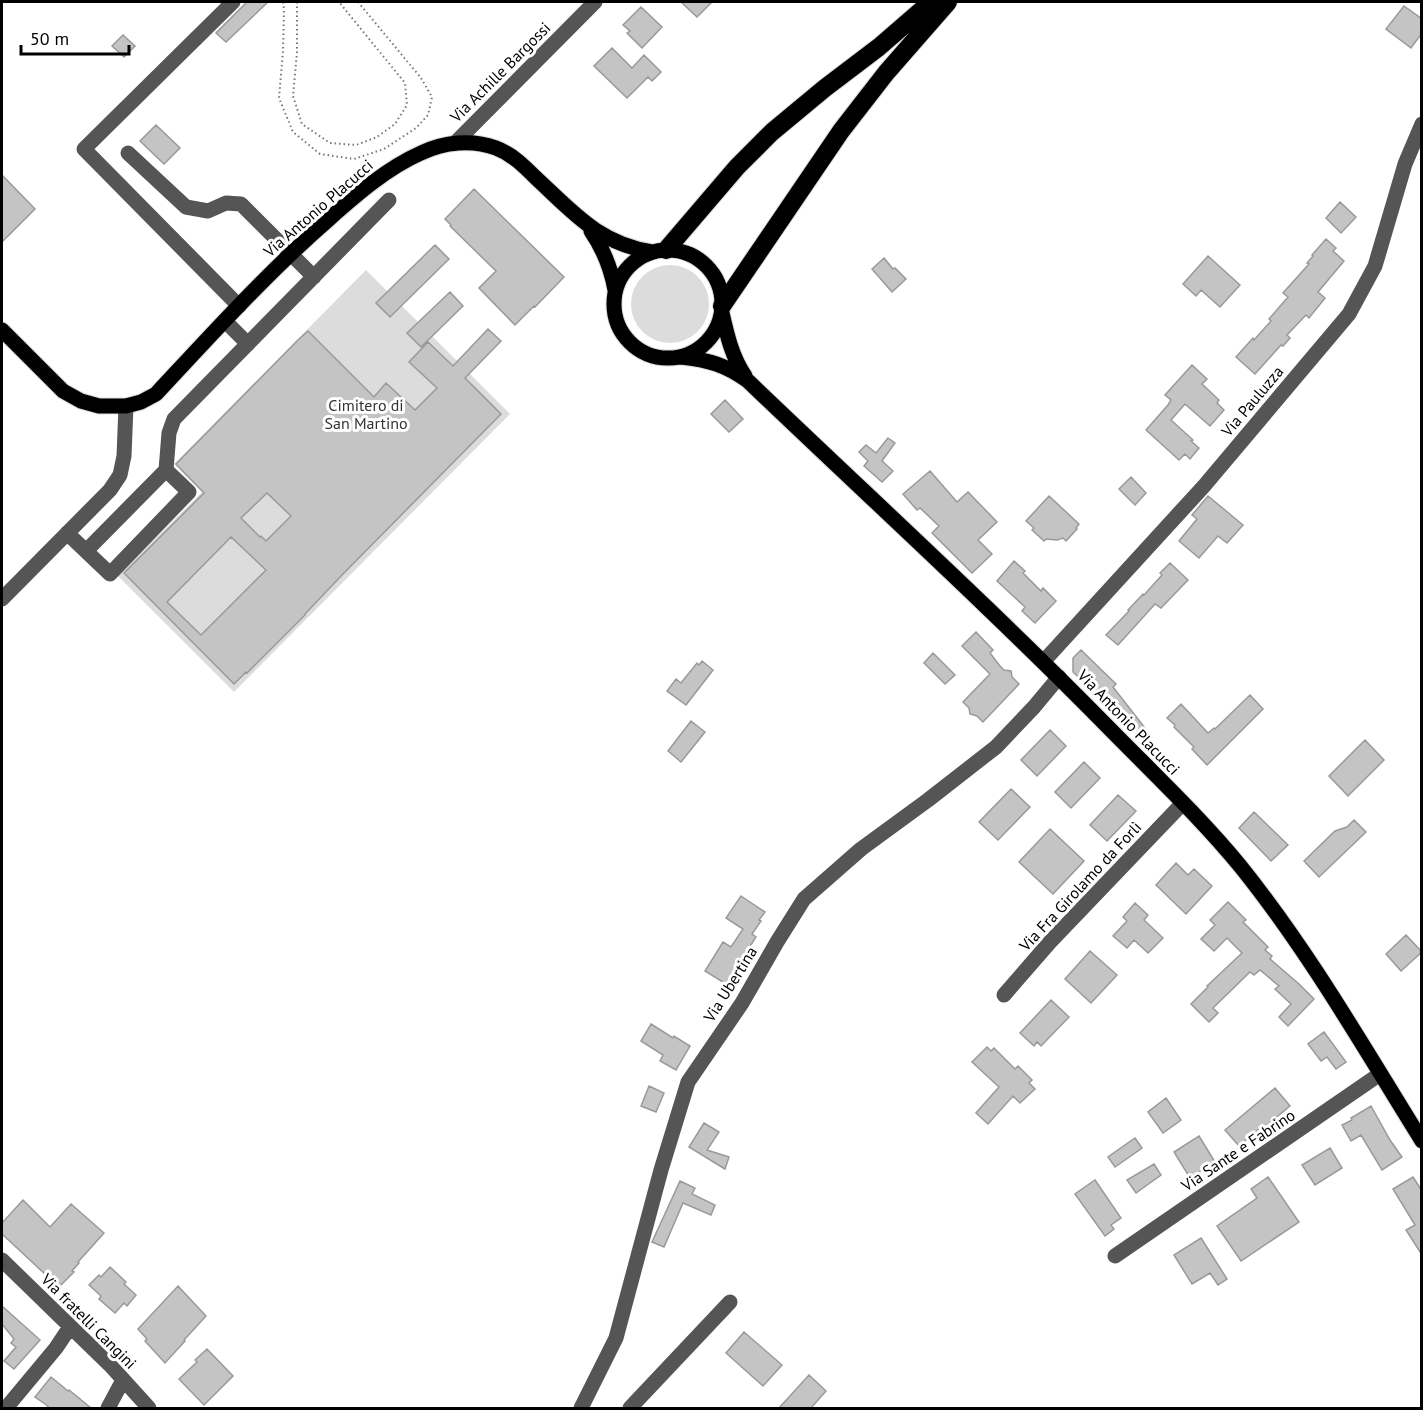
<svg xmlns="http://www.w3.org/2000/svg" width="1423" height="1410" font-family="'PT Sans',sans-serif">
<style>
.green{fill:#dcdcdc}
.building{fill:#c4c4c4;stroke:#999;stroke-width:1.5;fill-rule:evenodd}
.lines{fill:none;stroke-linecap:round;stroke-linejoin:round}
.major-casing{stroke:#dbdbdb;stroke-width:17}
.highway-casing{stroke:#dbdbdb;stroke-width:20}
.path{stroke:#777;stroke-width:2;stroke-dasharray:1.5 3;stroke-linecap:butt}
.minor{stroke:#555;stroke-width:15}
.major{stroke:#000;stroke-width:15}
.highway{stroke:#000;stroke-width:18}
.labels{text-anchor:middle;stroke-width:6;stroke-linejoin:round;paint-order:stroke}
.street-label{font-size:16px;fill:#000;stroke:#fff}
.park-label{font-size:16px;fill:#333;stroke:#fff}
</style>
<rect width="100%" height="100%" fill="#fff"/>
<path class="green" d="M631 304a39 39 0 1 1 78 0a39 39 0 1 1-78 0Z
M366 270 510 414 234 692 118 576 202 492 174 464Z"/>
<path class="building" d="M247 2H268L226 42 216 33Z
M681 2H712L697 17Z
M1404 6 1422 19V33L1411 48 1386 29Z
M641 7 662 27 642 48 627 33 630 31 623 25Z
M123 35 135 46 124 57 112 46Z
M612 48 632 68 644 55 661 72 652 81 648 77 627 98 594 66Z
M156 125 180 148 164 164 140 141Z
M2 175 35 209 2 242Z
M474 189 564 277 535 307 534 306 515 325 479 288 496 271 450 226 451 225 445 219Z
M1340 202 1356 217 1341 233 1326 218Z
M1326 239 1336 248 1333 251 1344 261 1318 292 1325 298 1309 318 1306 315 1287 335 1290 338 1283 346 1281 345 1255 374 1236 357 1253 338 1254 340 1271 321 1269 319 1288 297 1283 293 1309 264 1307 263 1313 256 1312 255Z
M435 245 449 259 390 317 376 303Z
M1208 256 1240 285 1220 307 1201 290 1196 296 1183 284Z
M884 258 893 269 895 268 906 279 892 292 872 269Z
M450 292 463 306 421 347 407 333Z
M488 329 501 341 465 378 501 414 342 575 305 614V615L247 673 246 672 234 684 124 573 204 493 176 464 298 340 308 331 374 397 386 383 415 410 437 388 409 362 428 342 453 366ZM267 493 291 516 266 541 261 536 260 537 241 518ZM231 537 266 570 201 635 167 602Z
M1192 365 1207 379 1202 384 1219 400 1217 403 1224 410 1210 426 1185 404 1171 420 1193 440 1191 441 1199 448 1190 459 1185 454 1179 460 1146 430 1168 405 1171 400 1165 395Z
M725 400 743 419 729 432 711 414Z
M888 438 895 443 882 461 893 471 882 482 864 466 868 461 859 452 866 445 876 453Z
M930 471 957 502 968 492 997 522 978 540 992 554 972 573 932 533 939 526 920 508 917 510 903 494Z
M1131 477 1146 493 1135 505 1119 489Z
M1049 496 1079 524 1076 528 1077 529 1066 541 1063 538 1057 540 1046 539 1044 541 1032 530 1034 528 1026 521Z
M1208 496 1243 525 1227 543 1218 536 1199 558 1179 541 1197 519 1192 515Z
M1014 561 1025 571 1023 573 1041 591 1043 588 1056 601 1035 623 1022 611 1025 607 997 581Z
M1170 563 1188 580 1161 608 1155 604 1118 645 1106 635 1129 611 1128 610 1143 594 1144 595 1162 575 1160 573Z
M976 632 993 650 990 653 1000 666 1004 670 1011 671 1012 677 1019 684 983 722 977 716 970 714 969 708 963 702 990 674 962 646Z
M1081 650 1116 684 1113 687 1152 737 1148 742 1073 672V658Z
M933 653 955 675 945 684 924 663Z
M702 661 713 670 686 705 667 691 676 679 681 683 697 663 699 665Z
M1250 695 1263 709 1207 765 1192 749 1194 747 1174 727 1175 725 1167 718 1181 704 1208 733 1214 728 1215 729Z
M691 721 705 732 681 762 668 751Z
M1050 730 1066 746 1037 776 1021 760Z
M1365 740 1384 760 1348 796 1329 776Z
M1084 762 1100 778 1071 808 1055 792Z
M1011 789 1030 807 998 840 979 822Z
M1118 795 1136 811 1107 841 1090 825Z
M1254 812 1288 845 1271 861 1239 828Z
M1354 820 1366 832 1319 877 1304 861 1335 831 1347 827Z
M1050 829 1084 861 1053 894 1019 862Z
M1176 863 1188 875 1194 869 1212 886 1186 914 1156 885Z
M741 896 765 912 759 920 761 921 752 934 756 937 726 984 705 971 723 942 731 947 743 929 726 918Z
M1228 902 1246 920 1243 922 1268 947 1265 950 1272 956 1270 959 1299 984 1314 999 1288 1026 1279 1017 1291 1004 1275 989 1279 986 1260 970 1254 975 1250 972 1213 1008 1218 1013 1209 1022 1191 1004 1208 987 1207 986 1242 953 1227 938 1214 951 1201 939 1215 925 1210 920Z
M1135 903 1148 915 1144 920 1163 938 1148 953 1134 940 1127 948 1113 936 1127 921 1123 917Z
M1406 935 1422 952 1401 971 1386 954Z
M1090 951 1117 975 1091 1003 1065 979Z
M1051 1000 1069 1017 1041 1046 1037 1042 1034 1046 1020 1033Z
M651 1024 673 1038 674 1036 690 1046 676 1070 660 1061 663 1055 641 1041Z
M1324 1032 1346 1062 1336 1069 1327 1057 1321 1061 1308 1044Z
M987 1047 991 1051 994 1048 1015 1069 1018 1066 1032 1080 1029 1083 1035 1089 1020 1103 1013 1096 988 1124 976 1113 999 1087 972 1062Z
M649 1086 664 1093 656 1112 641 1106Z
M1275 1088 1290 1106 1266 1126 1264 1125 1239 1146 1225 1130Z
M1166 1098 1181 1120 1163 1133 1148 1112Z
M1371 1106 1390 1140 1402 1157 1382 1170 1361 1135 1351 1141 1342 1125 1352 1120 1351 1118Z
M704 1123 719 1132 707 1150 729 1157 725 1169 689 1147Z
M1199 1136 1215 1162 1190 1178 1174 1152Z
M1135 1138 1142 1148 1115 1167 1108 1157Z
M1330 1148 1342 1168 1315 1185 1302 1165Z
M1154 1164 1161 1175 1136 1193 1127 1180Z
M1268 1177 1299 1222 1241 1261 1217 1226 1257 1198 1251 1189Z
M1413 1177 1422 1191V1255L1406 1230 1415 1225 1393 1189Z
M1095 1180 1121 1218 1111 1225 1114 1229 1105 1236 1075 1194Z
M680 1181 695 1188 692 1194 715 1205 711 1215 683 1203 664 1247 652 1242Z
M23 1200 50 1227 71 1204 104 1233 78 1262 79 1263 72 1271 74 1272 57 1289 44 1276 46 1275 2 1234V1223Z
M1201 1238 1227 1279 1218 1285 1210 1273 1192 1284 1174 1255Z
M110 1267 126 1282 124 1284 136 1295 127 1306 124 1303 115 1313 99 1299 101 1296 89 1285 99 1275 101 1277Z
M178 1286 206 1316 184 1340 185 1341 165 1363 145 1341 147 1339 138 1329Z
M2 1306 40 1340 14 1369 4 1361 16 1347 11 1343 14 1339 2 1324Z
M744 1332 782 1365 763 1386 726 1353Z
M207 1349 233 1376 204 1405 179 1379 197 1362 195 1360Z
M809 1375 826 1391 811 1408H779Z
M51 1377 68 1391 69 1390 91 1408H50L45 1404 35 1397Z"/>
<g class="lines">
<g class="major-casing">
<path id="major" d="M591 231C604 250 611 268 615 290
M614 304a54 54 0 1 1 108 0a54 54 0 1 1-108 0Z
M722 313C727 335 732 357 745 376
M2 330 63 391 81 401 99 406H126L141 402 156 394C212 334 267 273 329 219 356 195 387 168 421 153 444 142 472 139 496 148 512 154 524 166 536 178 574 213 598 243 652 252
M681 357C709 360 726 365 748 381 868 496 991 608 1107 726 1152 772 1200 817 1241 867 1310 953 1364 1048 1422 1141"/>
</g>
<g class="highway-casing">
<path id="highway" d="M666 250 737 167 772 132 825 88 879 47 931 2
M722 306 841 131 886 73 948 2"/>
</g>
<path class="path" d="M283 2 284 9 283 51 279 98 293 132 320 154 354 159 384 149 416 128 428 115 432 97 421 78 358 2
M297 2V52L293 96 302 124 330 143 356 145 377 137 395 124 407 105 405 83 339 2"/>
<path class="minor" d="M233 2 84 149 239 306
M455 143 595 2
M128 153 186 207 208 211 226 203 241 204 314 277
M225 321 248 344
M67 533 110 574 189 492 166 470
M86 551 166 470 169 433 174 419 389 200
M2 599 110 490 120 475 124 456 126 406
M1043 662 1204 486 1349 314 1375 266 1405 164 1422 124
M1004 995 1050 942 1183 803
M1115 1256 1380 1074
M2 1260 110 1365 149 1408
M6 1408 56 1348 70 1327
M108 1408 123 1380
M581 1408 616 1338 661 1170 688 1082 742 1003 777 942 804 899 861 849 928 800 996 747 1034 707 1059 677
M630 1408 730 1302"/>
<use href="#major" class="major"/>
<use href="#highway" class="highway"/>
</g>
<g class="labels">
<g class="street-label">
<text transform="translate(500 72) rotate(-45)" y="6">Via Achille Bargossi</text>
<text transform="translate(318 208) rotate(-41)" y="6">Via Antonio Placucci</text>
<text transform="translate(1252 401) rotate(-50)" y="6">Via Pauluzza</text>
<text transform="translate(1129 722) rotate(46)" y="6">Via Antonio Placucci</text>
<text transform="translate(1080 886) rotate(-47)" y="6">Via Fra Girolamo da Forlì</text>
<text transform="translate(730 984) rotate(-58)" y="6">Via Ubertina</text>
<text transform="translate(1238 1150) rotate(-34)" y="6">Via Sante e Fabrino</text>
<text transform="translate(89 1321) rotate(45)" y="6">Via fratelli Cangini</text>
</g>
<g class="park-label">
<text x="366" y="411">Cimitero di<tspan x="366" dy="18">San Martino</tspan></text>
</g>
</g>
<rect width="1423" height="1410" fill="none" stroke="#000000" stroke-width="6"/>
<path d="M21 45v9h108v-9" fill="none" stroke="#000000" stroke-width="3"/>
<text x="30" y="45" font-size="18" fill="#000000" stroke="#ffffff" stroke-width="4.5" paint-order="stroke">50 m</text>
</svg>
